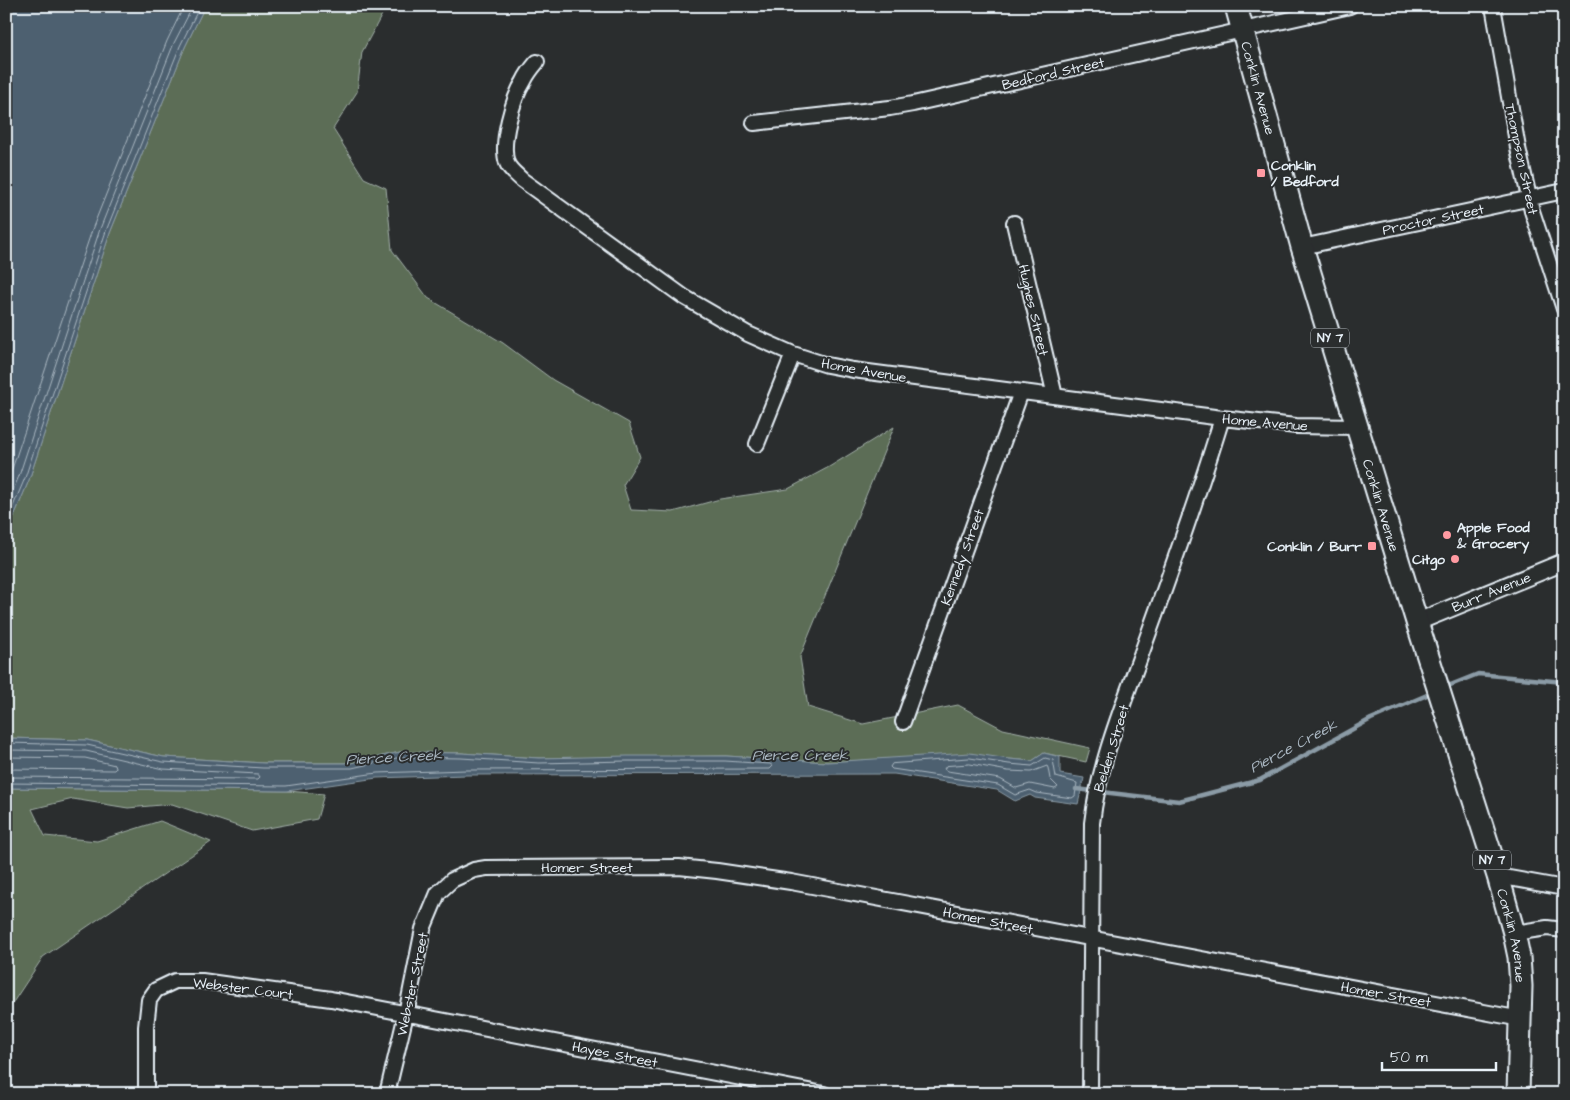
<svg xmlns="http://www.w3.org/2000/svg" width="1570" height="1100" font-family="'Architects Daughter',sans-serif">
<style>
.green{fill:#5c6d57;stroke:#a2afa8}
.water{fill:#4d6170;stroke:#8b9ba6}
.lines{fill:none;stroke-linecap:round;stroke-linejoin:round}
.shore{stroke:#aab7c2;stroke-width:1}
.stream{stroke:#8b9ba6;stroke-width:4.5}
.minor-casing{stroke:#e8f1f8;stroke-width:18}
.tertiary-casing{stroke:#e8f1f8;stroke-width:20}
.primary-casing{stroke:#e8f1f8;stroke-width:25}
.minor{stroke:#2a2d2e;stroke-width:14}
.tertiary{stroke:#2a2d2e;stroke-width:16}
.primary{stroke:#2a2d2e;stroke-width:21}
.poi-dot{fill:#ff9aa2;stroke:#2a2d2e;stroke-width:2}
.labels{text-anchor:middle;stroke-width:4;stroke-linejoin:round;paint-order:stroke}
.shield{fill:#2a2d2e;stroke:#afb6bb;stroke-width:1}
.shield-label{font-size:12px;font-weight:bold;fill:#e8f1f8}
.street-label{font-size:14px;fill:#e8f1f8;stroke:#2a2d2e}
.poi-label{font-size:14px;font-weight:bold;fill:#e8f1f8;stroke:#2a2d2e;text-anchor:start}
.water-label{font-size:15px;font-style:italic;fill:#aab7c2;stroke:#2a2d2e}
</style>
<rect width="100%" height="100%" fill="#2a2d2e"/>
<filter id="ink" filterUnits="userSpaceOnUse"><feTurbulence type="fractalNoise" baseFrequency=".02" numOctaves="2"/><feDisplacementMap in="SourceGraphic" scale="10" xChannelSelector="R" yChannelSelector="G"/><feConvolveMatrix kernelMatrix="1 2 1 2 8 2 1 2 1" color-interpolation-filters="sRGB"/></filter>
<g filter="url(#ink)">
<path class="green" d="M205 6H391L385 9 362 52 357 92 333 129 364 178 386 188 392 250 428 298 503 343 553 380 629 423 640 457 623 485 631 510 673 512 720 499 788 489 829 467 894 427 800 657 808 707 863 724 958 705 1003 729 1090 748 1086 762 1044 753 1032 761 1009 759H887L827 762 726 756 539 758 461 753 400 752 352 763H264L164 757 87 740 6 738V536L29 480 110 233 185 47Z
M6 788 287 791 324 794 317 819 252 831 172 804 128 808 73 799 32 809 45 836 97 841 160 821 211 842 43 957 6 1013Z"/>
<path class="water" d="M6 6H205L185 47 110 233 29 480 6 536Z
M6 738 87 740 164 757 264 763H352L400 752 461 753 539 758 627 756H726L827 762 970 753 1009 759 1032 761 1044 753 1060 757V774L1084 778 1078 804 1035 798 1030 795 1015 801 997 790 894 774 466 775 377 778 287 791 6 788Z"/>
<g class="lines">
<path class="shore" d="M6 487 93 227 167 41 184 6
M6 507 19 476 100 229 174 43 193 6
M6 523 25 478 106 231 180 46 200 6
M6 743 87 745 163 762 263 768H352L401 757 461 758 539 763 627 761H725L770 764 773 766 770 769 466 770 377 773 286 786 6 783
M6 750 86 751 163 769 258 774 260 777 258 779 6 777
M6 757 85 758 115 765 116 768 114 770 6 769
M970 758 1009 764 1032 766 1045 758 1053 760 1056 777 1077 783 1075 796 1072 798 1037 793 1030 790 1015 795 998 785 892 769 890 767 892 764Z
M970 764 1008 771 1031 772 1047 766 1048 768 1050 779 1058 787 1055 789 1030 784 1016 788 1000 779 947 771 944 769 946 766Z"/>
<path class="stream" d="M1443 688 1478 674 1564 682
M1076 789 1179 801 1260 780 1371 719 1434 692"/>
<g class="minor-casing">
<path id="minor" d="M1493 6 1518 148 1532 211 1564 309
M537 62C532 68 527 74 524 81 513 98 500 143 507 163 509 169 517 175 522 180L684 297 748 334 793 354 827 365 853 370 1222 418 1296 426 1357 427
M754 123 890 108 913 104 1350 6
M1014 223 1055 396
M1302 247 1564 191
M757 444 793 354
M903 722 1021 392
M1498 876 1564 888
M1514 933 1547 928 1564 930
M146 1094V1027L149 1000 156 990 175 981H202L331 999 824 1094
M387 1094 406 1014 423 929 438 893 452 880 474 870 486 868 679 867 717 871 791 882 1521 1019
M1090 1094 1092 823C1099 763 1122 708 1142 652 1170 574 1198 497 1222 418"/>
</g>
<g class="tertiary-casing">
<g id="tertiary">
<path id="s1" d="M1417 622 1564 562"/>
</g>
</g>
<g class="primary-casing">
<g id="primary">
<path id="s2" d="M1236 6 1302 247 1417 622 1498 876 1514 933 1519 957 1521 986 1518 1094"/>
</g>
</g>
<use href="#minor" class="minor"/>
<use href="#tertiary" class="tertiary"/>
<use href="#primary" class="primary"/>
</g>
</g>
<g class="poi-dot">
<rect x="1256" y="168" width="10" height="10" rx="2.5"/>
<circle cx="1447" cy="535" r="5"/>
<rect x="1367" y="541" width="10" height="10" rx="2.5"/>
<circle cx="1455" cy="559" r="5"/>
</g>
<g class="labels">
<g class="shield">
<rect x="1311" y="328.5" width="38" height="19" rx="4"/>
<rect x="1473" y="850.5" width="38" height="19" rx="4"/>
</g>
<g class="shield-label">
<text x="1330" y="342">NY 7</text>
<text x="1492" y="864">NY 7</text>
</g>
<g class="street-label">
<text transform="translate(1053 73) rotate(-13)" y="5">Bedford Street</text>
<text dy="5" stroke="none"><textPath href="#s2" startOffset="85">Conklin Avenue</textPath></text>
<text transform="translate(1522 159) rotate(78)" y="5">Thompson Street</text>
<text transform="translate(1433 219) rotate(-12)" y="5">Proctor Street</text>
<text transform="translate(1034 310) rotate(77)" y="5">Hughes Street</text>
<text transform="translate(864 370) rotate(10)" y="5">Home Avenue</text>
<text transform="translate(1265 422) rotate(5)" y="5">Home Avenue</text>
<text dy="5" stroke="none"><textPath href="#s2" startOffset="520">Conklin Avenue</textPath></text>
<text transform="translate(962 557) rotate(-70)" y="5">Kennedy Street</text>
<text dy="5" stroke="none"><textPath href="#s1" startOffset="80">Burr Avenue</textPath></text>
<text transform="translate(1111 748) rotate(-73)" y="5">Belden Street</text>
<text x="587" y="872">Homer Street</text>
<text transform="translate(988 920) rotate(11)" y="5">Homer Street</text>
<text dy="5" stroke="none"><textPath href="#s2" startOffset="970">Conklin Avenue</textPath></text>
<text transform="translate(412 984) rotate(-78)" y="5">Webster Street</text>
<text transform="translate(243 988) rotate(7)" y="5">Webster Court</text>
<text transform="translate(1386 994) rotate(10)" y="5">Homer Street</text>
<text transform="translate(615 1054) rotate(11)" y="5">Hayes Street</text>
</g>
<g class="poi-label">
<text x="1271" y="170">Conklin<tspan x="1271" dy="16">/ Bedford</tspan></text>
<text x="1457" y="532">Apple Food<tspan x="1457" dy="16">&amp; Grocery</tspan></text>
<text x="1362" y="551" text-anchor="end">Conklin / Burr</text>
<text x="1445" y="564" text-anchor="end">Citgo</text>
</g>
<g class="water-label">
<text transform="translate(1293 746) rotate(-28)" y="5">Pierce Creek</text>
<text x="800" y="760">Pierce Creek</text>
<text transform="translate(394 757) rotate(-3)" y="5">Pierce Creek</text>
</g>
</g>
<rect width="1570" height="1100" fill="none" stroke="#2a2d2e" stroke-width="25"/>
<rect x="12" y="12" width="1545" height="1075" fill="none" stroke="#e8f1f8" stroke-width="2" filter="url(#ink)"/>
<path d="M1382 1062v8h114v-8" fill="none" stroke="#e8f1f8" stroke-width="2.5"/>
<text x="1390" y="1062" font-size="15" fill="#e8f1f8" stroke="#2a2d2e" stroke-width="4" paint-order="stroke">50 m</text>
</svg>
